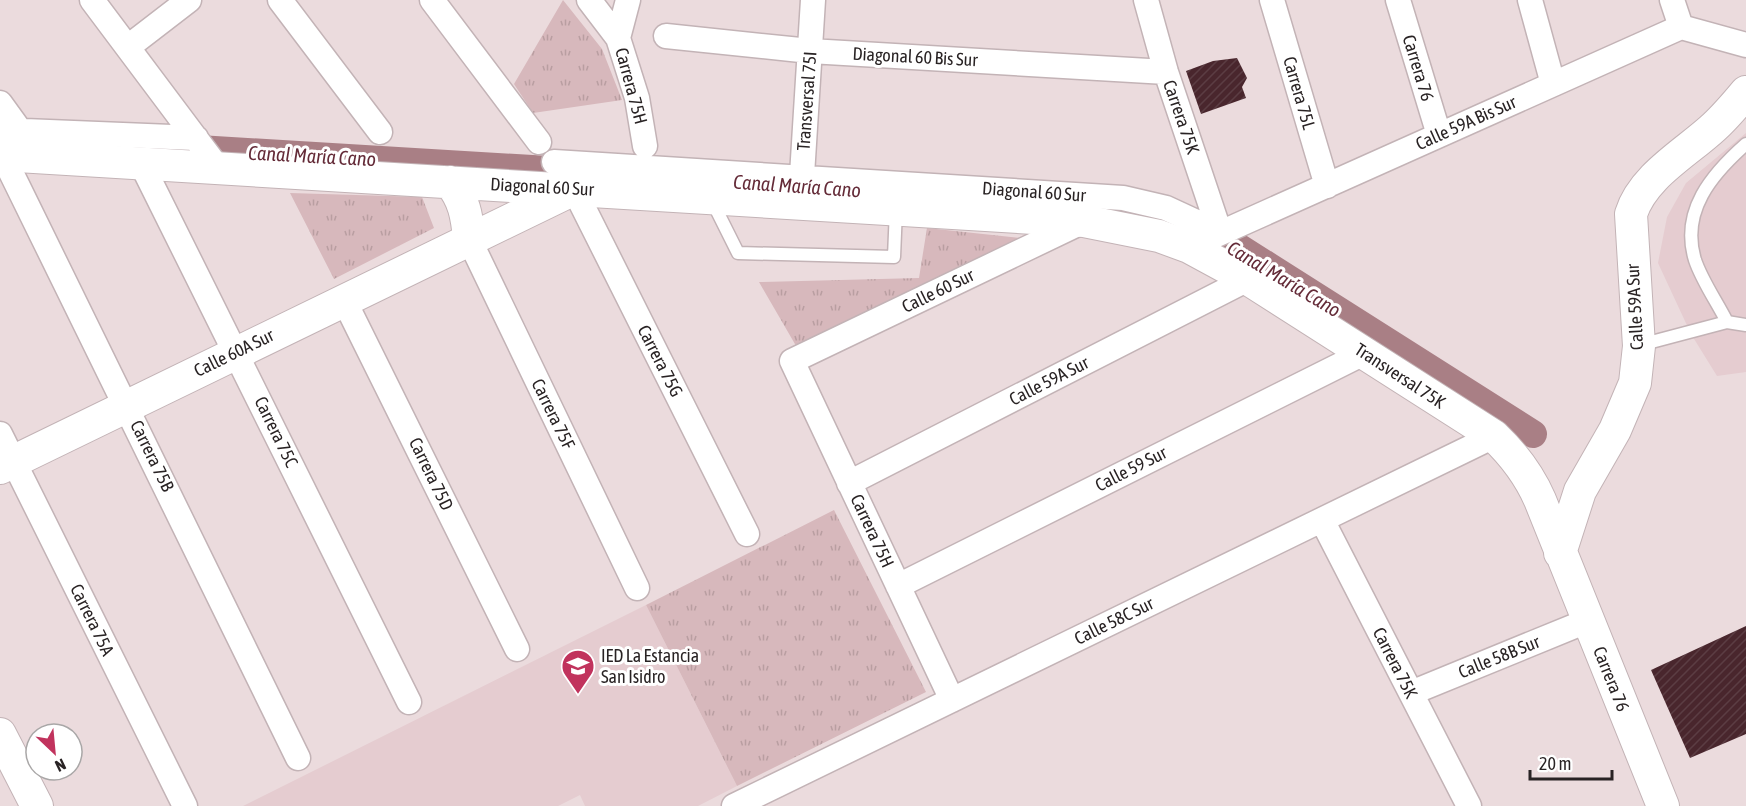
<svg xmlns="http://www.w3.org/2000/svg" width="1746" height="806" font-family="'Asap Condensed',sans-serif">
<style>
.built{fill:#e5ccd0}
.grass{fill:url(#grass-tufts)}
.lines{fill:none;stroke-linecap:round;stroke-linejoin:round}
.canal{stroke:#a97f85;stroke-width:28}
.building{fill:url(#building-hatch)}
.service-casing{stroke:#c3b3b6;stroke-width:15}
.minor-casing{stroke:#c3b3b6;stroke-width:27}
.tertiary-casing{stroke:#c3b3b6;stroke-width:34}
.service{stroke:#fff;stroke-width:12}
.minor{stroke:#fff;stroke-width:24}
.tertiary{stroke:#fff;stroke-width:32}
.labels{text-anchor:middle;stroke-width:6;stroke-linejoin:round;paint-order:stroke}
.street-label{font-size:18px;fill:#292324;stroke:#fff}
.poi-label{font-size:18px;fill:#292324;stroke:#fff;text-anchor:start}
.water-label{font-size:20px;font-style:italic;fill:#642b38;stroke:#fff}
</style>
<defs>
<pattern id="grass-tufts" width="24" height="20" patternUnits="userSpaceOnUse" patternTransform="scale(1.5)"><rect width="24" height="20" fill="#d7b8bc"/><path d="M3 7l-1-3M5 7V3M7 7l1-3M15 17l-1-3M17 17v-4M19 17l1-3" fill="none" stroke="#b99ea1"/></pattern>
<pattern id="building-hatch" width="6" height="6" patternUnits="userSpaceOnUse" patternTransform="scale(1.5)"><rect width="6" height="6" fill="#49262d"/><path d="M-1 1l2-2M0 6l6-6M5 7l2-2" fill="none" stroke="#5b3d43"/></pattern>
</defs>
<rect width="100%" height="100%" fill="#ebdbdd"/>
<path class="built" d="M1746 133V372L1717 376 1691 334 1658 263 1667 217 1686 183Z
M646 605 737 786 698 806H585L580 795 558 806H243Z"/>
<path class="grass" d="M563 0 602 49 622 100 533 113 514 84Z
M290 193 422 197 434 228 334 279Z
M927 228 1031 239 799 351 759 282 919 278Z
M834 510 926 692 737 786 646 605Z"/>
<g class="lines">
<path class="canal" d="M182 148 582 172
M1101 206 1119 208 1235 245 1533 434"/>
</g>
<path class="building" d="M1237 58 1247 78 1242 87 1246 98 1201 114 1186 71 1213 61Z
M1746 626V734L1690 758 1651 670Z"/>
<g class="lines">
<g class="service-casing">
<path id="service" d="M712 201 738 253 894 257 896 209
M1727 322C1717 302 1702 281 1695 260 1680 211 1712 174 1746 144
M1640 345 1727 322 1746 325"/>
</g>
<g class="minor-casing">
<path id="minor" d="M92 0 218 168
M280 0 380 132
M432 0 539 142
M589 0 618 38 637 98 645 146
M1146 0 1166 72 1220 233
M1272 0 1327 186
M1398 0 1439 135
M1530 0 1553 84
M1672 0 1681 27
M666 36 810 51 1166 72
M618 38 628 0
M128 47 189 0
M0 103 21 132
M0 130 196 138
M3 156 298 758
M554 162 1123 198 1166 208 1220 233
M141 163 409 702
M574 189 747 534
M801 191 813 0
M469 239 637 588
M1205 240 1681 27 1746 45
M344 300 517 649
M0 434 185 806
M849 483 1248 279
M1322 520 1469 806
M898 586 1364 353
M1411 693 1587 621
M952 700 792 361 1082 222
M734 806 1494 436"/>
</g>
<g class="tertiary-casing">
<path id="tertiary" d="M0 155 1084 221 1159 236 1189 247 1248 279 1494 436C1514 455 1529 475 1540 500L1663 806
M450 182C464 200 467 215 469 239
M0 468 570 191
M1560 553 1580 491 1615 430 1635 383 1639 346 1631 214C1643 176 1686 153 1714 127 1726 116 1736 104 1746 92
M0 734 37 806"/>
</g>
<use href="#service" class="service"/>
<use href="#minor" class="minor"/>
<use href="#tertiary" class="tertiary"/>
</g>
<defs>
<g id="school-pin" transform="scale(1.725)"><path d="M0 17L-7.5 6A9.5 9.5 0 1 1 7.5 6Z" fill="#c1335d" stroke="#fff"/><path d="M0-5L7-2L0 1L-7-2ZM-4 1L0 2.5L4 1V4Q0 6-4 4Z" fill="#fff"/></g>
</defs>
<g fill-rule="evenodd">
<use href="#school-pin" x="578" y="666"/>
</g>
<g class="labels">
<g class="street-label">
<text transform="translate(915 57) rotate(3)" y="6">Diagonal 60 Bis Sur</text>
<text transform="translate(1418 68) rotate(73)" y="6">Carrera 76</text>
<text transform="translate(631 86) rotate(75)" y="6">Carrera 75H</text>
<text transform="translate(1299 93) rotate(74)" y="6">Carrera 75L</text>
<text transform="translate(807 101) rotate(-86)" y="6">Transversal 75I</text>
<text transform="translate(1181 117) rotate(71)" y="6">Carrera 75K</text>
<text transform="translate(1466 123) rotate(-24)" y="6">Calle 59A Bis Sur</text>
<text transform="translate(542 187) rotate(3)" y="6">Diagonal 60 Sur</text>
<text transform="translate(1034 192) rotate(4)" y="6">Diagonal 60 Sur</text>
<text transform="translate(938 291) rotate(-26)" y="6">Calle 60 Sur</text>
<text transform="translate(1635 307) rotate(-93)" y="6">Calle 59A Sur</text>
<text transform="translate(234 353) rotate(-26)" y="6">Calle 60A Sur</text>
<text transform="translate(660 361) rotate(63)" y="6">Carrera 75G</text>
<text transform="translate(1400 376) rotate(33)" y="6">Transversal 75K</text>
<text transform="translate(1049 381) rotate(-27)" y="6">Calle 59A Sur</text>
<text transform="translate(553 414) rotate(64)" y="6">Carrera 75F</text>
<text transform="translate(276 432) rotate(64)" y="6">Carrera 75C</text>
<text transform="translate(152 456) rotate(64)" y="6">Carrera 75B</text>
<text transform="translate(1131 469) rotate(-27)" y="6">Calle 59 Sur</text>
<text transform="translate(431 474) rotate(64)" y="6">Carrera 75D</text>
<text transform="translate(872 531) rotate(65)" y="6">Carrera 75H</text>
<text transform="translate(92 620) rotate(64)" y="6">Carrera 75A</text>
<text transform="translate(1114 621) rotate(-26)" y="6">Calle 58C Sur</text>
<text transform="translate(1499 657) rotate(-22)" y="6">Calle 58B Sur</text>
<text transform="translate(1395 663) rotate(63)" y="6">Carrera 75K</text>
<text transform="translate(1611 679) rotate(68)" y="6">Carrera 76</text>
</g>
<g class="poi-label">
<text x="601" y="662">IED La Estancia<tspan x="601" dy="21">San Isidro</tspan></text>
</g>
<g class="water-label">
<text transform="translate(312 156) rotate(3)" y="7">Canal María Cano</text>
<text transform="translate(797 186) rotate(4)" y="7">Canal María Cano</text>
<text transform="translate(1284 279) rotate(31)" y="7">Canal María Cano</text>
</g>
</g>
<g transform="translate(54 752) rotate(154)"><circle r="28" fill="#ffffff" stroke="#a9a7a7" stroke-width="1.5"/>
<path d="M0-4.5L10 22L0 15L-10 22Z" fill="#c1335d"/>
<text y="-9" font-size="16" font-weight="bold" text-anchor="middle" fill="#292324">N</text>
</g>
<path d="M1530 770v9h82v-9" fill="none" stroke="#292324" stroke-width="3"/>
<text x="1539" y="770" font-size="18" fill="#292324" stroke="#ffffff" stroke-width="4.5" paint-order="stroke">20 m</text>
</svg>
